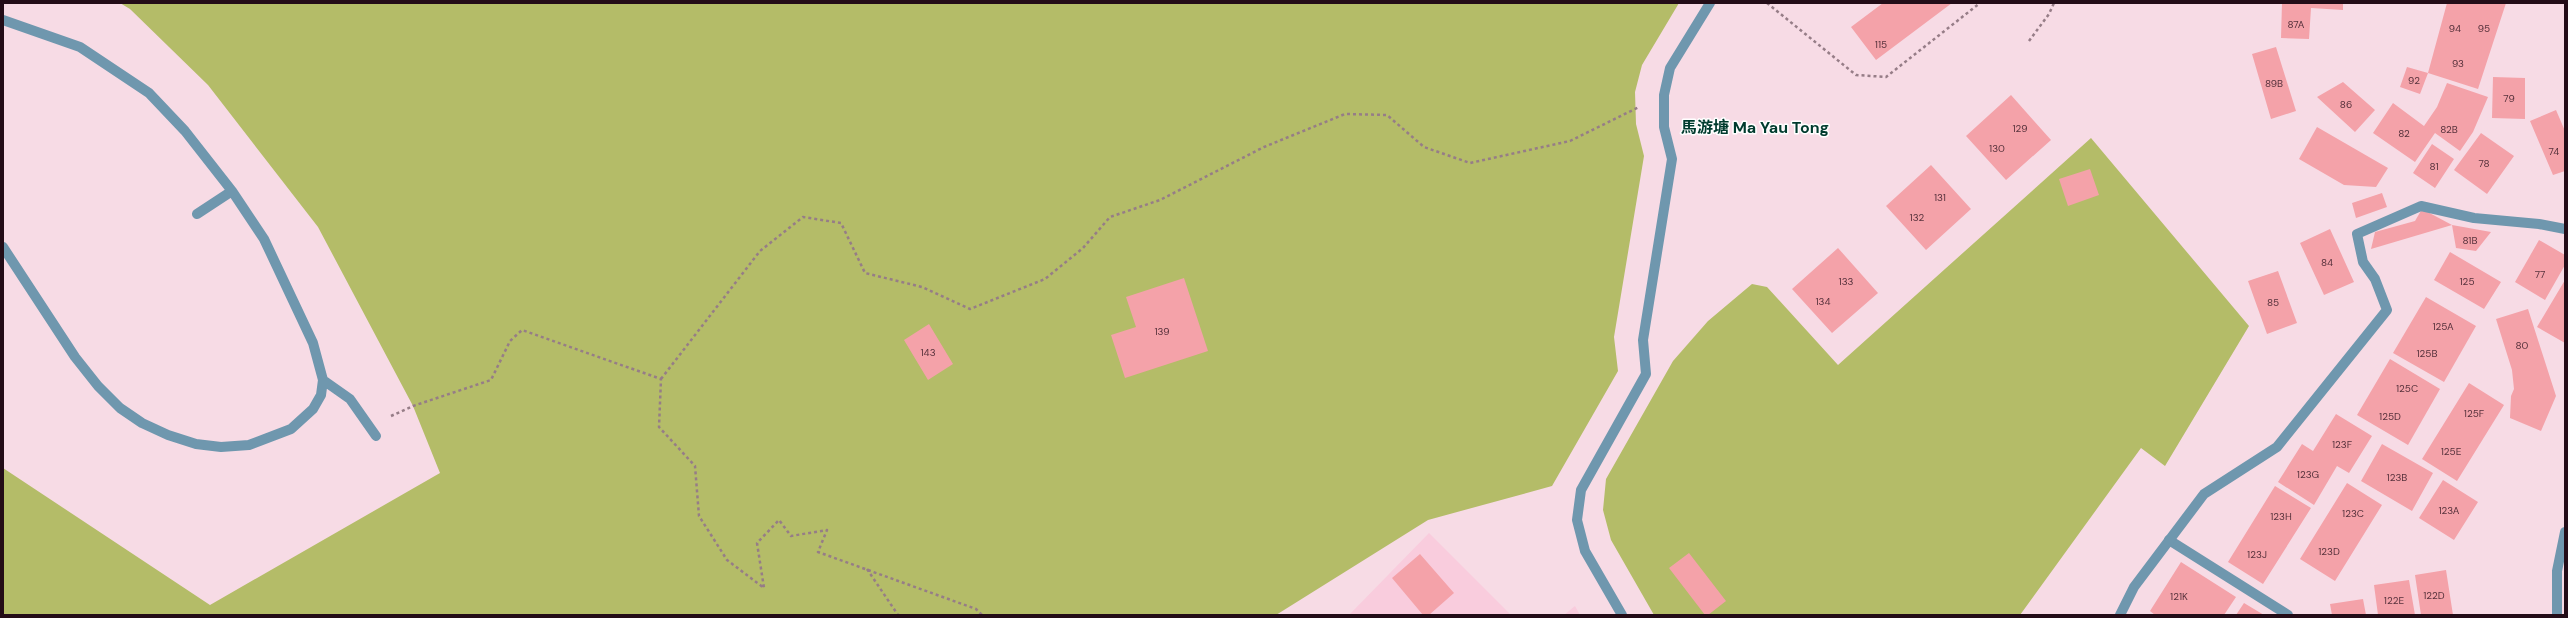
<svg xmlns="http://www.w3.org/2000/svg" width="2568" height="618" font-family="'DM Sans','Noto Sans TC',sans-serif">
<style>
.built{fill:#f9ccdd}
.green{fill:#b4bc68}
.building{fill:#f4a2a9}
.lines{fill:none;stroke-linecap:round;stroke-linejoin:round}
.path{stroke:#967d87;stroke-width:2.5;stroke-dasharray:3 3;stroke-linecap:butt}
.service{stroke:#6f97ae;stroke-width:10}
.minor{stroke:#6f97ae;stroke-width:10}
.labels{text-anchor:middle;stroke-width:3;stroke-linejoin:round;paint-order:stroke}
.number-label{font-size:10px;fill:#57323c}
.district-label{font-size:16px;font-weight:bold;fill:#003b2e;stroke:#fff}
</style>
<rect width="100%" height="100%" fill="#f7dbe5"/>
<path class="built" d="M1429 533 1511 615H1349Z
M1575 606 1580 615H1564Z"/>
<path class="green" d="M120 3H1679L1642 65 1635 92 1636 124 1644 156 1614 337 1618 371 1552 486 1428 520 1276 615H3V468L210 605 440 473 413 406 318 227 208 85 130 9Z
M2091 138 2249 326 2165 466 2141 448 2020 615H1654L1611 540 1603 510 1606 479 1673 361 1708 321 1752 284 1767 287 1838 365Z"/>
<path class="building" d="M1883 3H1952L1876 60 1851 27Z
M2282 3H2343V10L2311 8 2309 39 2281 38Z
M2447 3H2506L2478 89 2428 73Z
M2276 47 2296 111 2271 119 2252 54Z
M2407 67 2428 73 2420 94 2400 87Z
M2493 77 2525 78V119L2492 118Z
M2343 82 2375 110 2355 132 2317 97Z
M2447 83 2488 97 2473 132 2460 151 2435 133 2415 162 2373 133 2393 103 2424 126 2437 107Z
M2011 95 2051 140 2006 180 1966 136Z
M2556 110 2565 131V171L2553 175 2530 121Z
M2317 127 2388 168 2376 187 2344 185 2299 159Z
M2481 133 2514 156 2487 194 2454 170Z
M2432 144 2454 159 2435 188 2413 173Z
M1931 165 1971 209 1926 250 1886 206Z
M2090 169 2099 195 2068 206 2059 179Z
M2382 193 2387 207 2356 218 2352 203Z
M2422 209 2452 225 2491 232 2476 251 2456 248 2452 225 2371 249 2375 232 2415 221Z
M2330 229 2354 282 2324 295 2300 243Z
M2539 240 2565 255V265L2545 300 2515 282Z
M1838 248 1878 293 1832 333 1792 289Z
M2450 252 2501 282 2484 309 2434 280Z
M2278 271 2297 323 2267 334 2248 281Z
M1184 278 1208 351 1125 378 1111 335 1136 327 1126 297Z
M2565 280V343L2537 327Z
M2426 297 2476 326 2444 382 2393 353Z
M2528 309 2556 396 2541 431 2510 418 2511 396 2514 389 2512 370 2496 319Z
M929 324 953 364 928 380 904 340Z
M2390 359 2440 389 2408 445 2357 415Z
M2469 383 2504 405 2457 481 2422 459Z
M2336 414 2372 436 2349 473 2337 466 2314 505 2278 482 2302 444 2313 451Z
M2382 444 2433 473 2412 511 2361 481Z
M2443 480 2478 502 2454 540 2419 518Z
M2347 483 2382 505 2335 581 2300 559Z
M2275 486 2311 508 2263 584 2228 562Z
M1689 553 1726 601 1708 615H1705L1669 568Z
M1420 554 1454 593 1429 615H1423L1392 578Z
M2181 562 2236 597 2224 615H2155L2150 611Z
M2446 570 2453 615H2421L2415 575Z
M2409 580 2415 615H2378L2374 585Z
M2363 599 2366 615H2332L2330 604Z
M2244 603 2264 615H2236Z"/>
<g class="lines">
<path class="path" d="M1767 3 1856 75 1886 77 1980 3
M2029 41 2049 14 2054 3
M661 379 760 251 803 217 841 223 865 273 922 287 970 309 1045 279 1083 248 1110 217 1160 200 1264 147 1345 114 1387 115 1424 147 1470 163 1570 141 1639 107
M391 416 413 406 491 380 510 341 522 330 661 379 659 427 695 466 699 516 727 560 764 588 757 543 779 520 791 536 827 530 818 552 976 609 982 615
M867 569 898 615"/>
<path class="service" d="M3 20 80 47 149 93 185 131 232 191 264 239 313 343 323 380 321 395 313 409 291 429 249 445 221 447 196 444 168 435 142 423 120 408 98 386 75 357 3 247
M197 214 232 191
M323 380 350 399 376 436
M2169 540 2288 615"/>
<path class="minor" d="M1622 615 1585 551 1577 520 1581 490 1646 374 1643 340 1672 159 1664 127V95L1670 68 1710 3
M2120 615 2134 587 2204 494 2277 447 2387 310 2375 279 2363 262 2357 234 2421 206 2474 218 2539 224 2565 229
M2557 615V571L2565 532"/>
</g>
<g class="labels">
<g class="number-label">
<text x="2296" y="28">87A</text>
<text x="2455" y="32">94</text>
<text x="2484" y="32">95</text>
<text x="1881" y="48">115</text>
<text x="2458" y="67">93</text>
<text x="2414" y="84">92</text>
<text x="2274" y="87">89B</text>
<text x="2509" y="102">79</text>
<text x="2346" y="108">86</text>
<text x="2020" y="132">129</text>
<text x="2449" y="133">82B</text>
<text x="2404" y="137">82</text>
<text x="1997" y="152">130</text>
<text x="2554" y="155">74</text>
<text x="2484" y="167">78</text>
<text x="2434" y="170">81</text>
<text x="1940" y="201">131</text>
<text x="1917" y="221">132</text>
<text x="2470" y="244">81B</text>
<text x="2327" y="266">84</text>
<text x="2540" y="278">77</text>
<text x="1846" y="285">133</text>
<text x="2467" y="285">125</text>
<text x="1823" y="305">134</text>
<text x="2273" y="306">85</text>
<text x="2443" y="330">125A</text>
<text x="1162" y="335">139</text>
<text x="2522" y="349">80</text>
<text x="928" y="356">143</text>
<text x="2427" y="357">125B</text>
<text x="2407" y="392">125C</text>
<text x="2474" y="417">125F</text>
<text x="2390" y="420">125D</text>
<text x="2342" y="448">123F</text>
<text x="2451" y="455">125E</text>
<text x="2308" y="478">123G</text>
<text x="2397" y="481">123B</text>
<text x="2449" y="514">123A</text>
<text x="2353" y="517">123C</text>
<text x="2281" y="520">123H</text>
<text x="2329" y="555">123D</text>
<text x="2257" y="558">123J</text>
<text x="2434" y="599">122D</text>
<text x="2179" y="600">121K</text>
<text x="2394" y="604">122E</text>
</g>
<g class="district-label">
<text x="1755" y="133">馬游塘 Ma Yau Tong</text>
</g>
</g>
<rect width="2568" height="618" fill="none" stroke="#230c17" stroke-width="8"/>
</svg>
